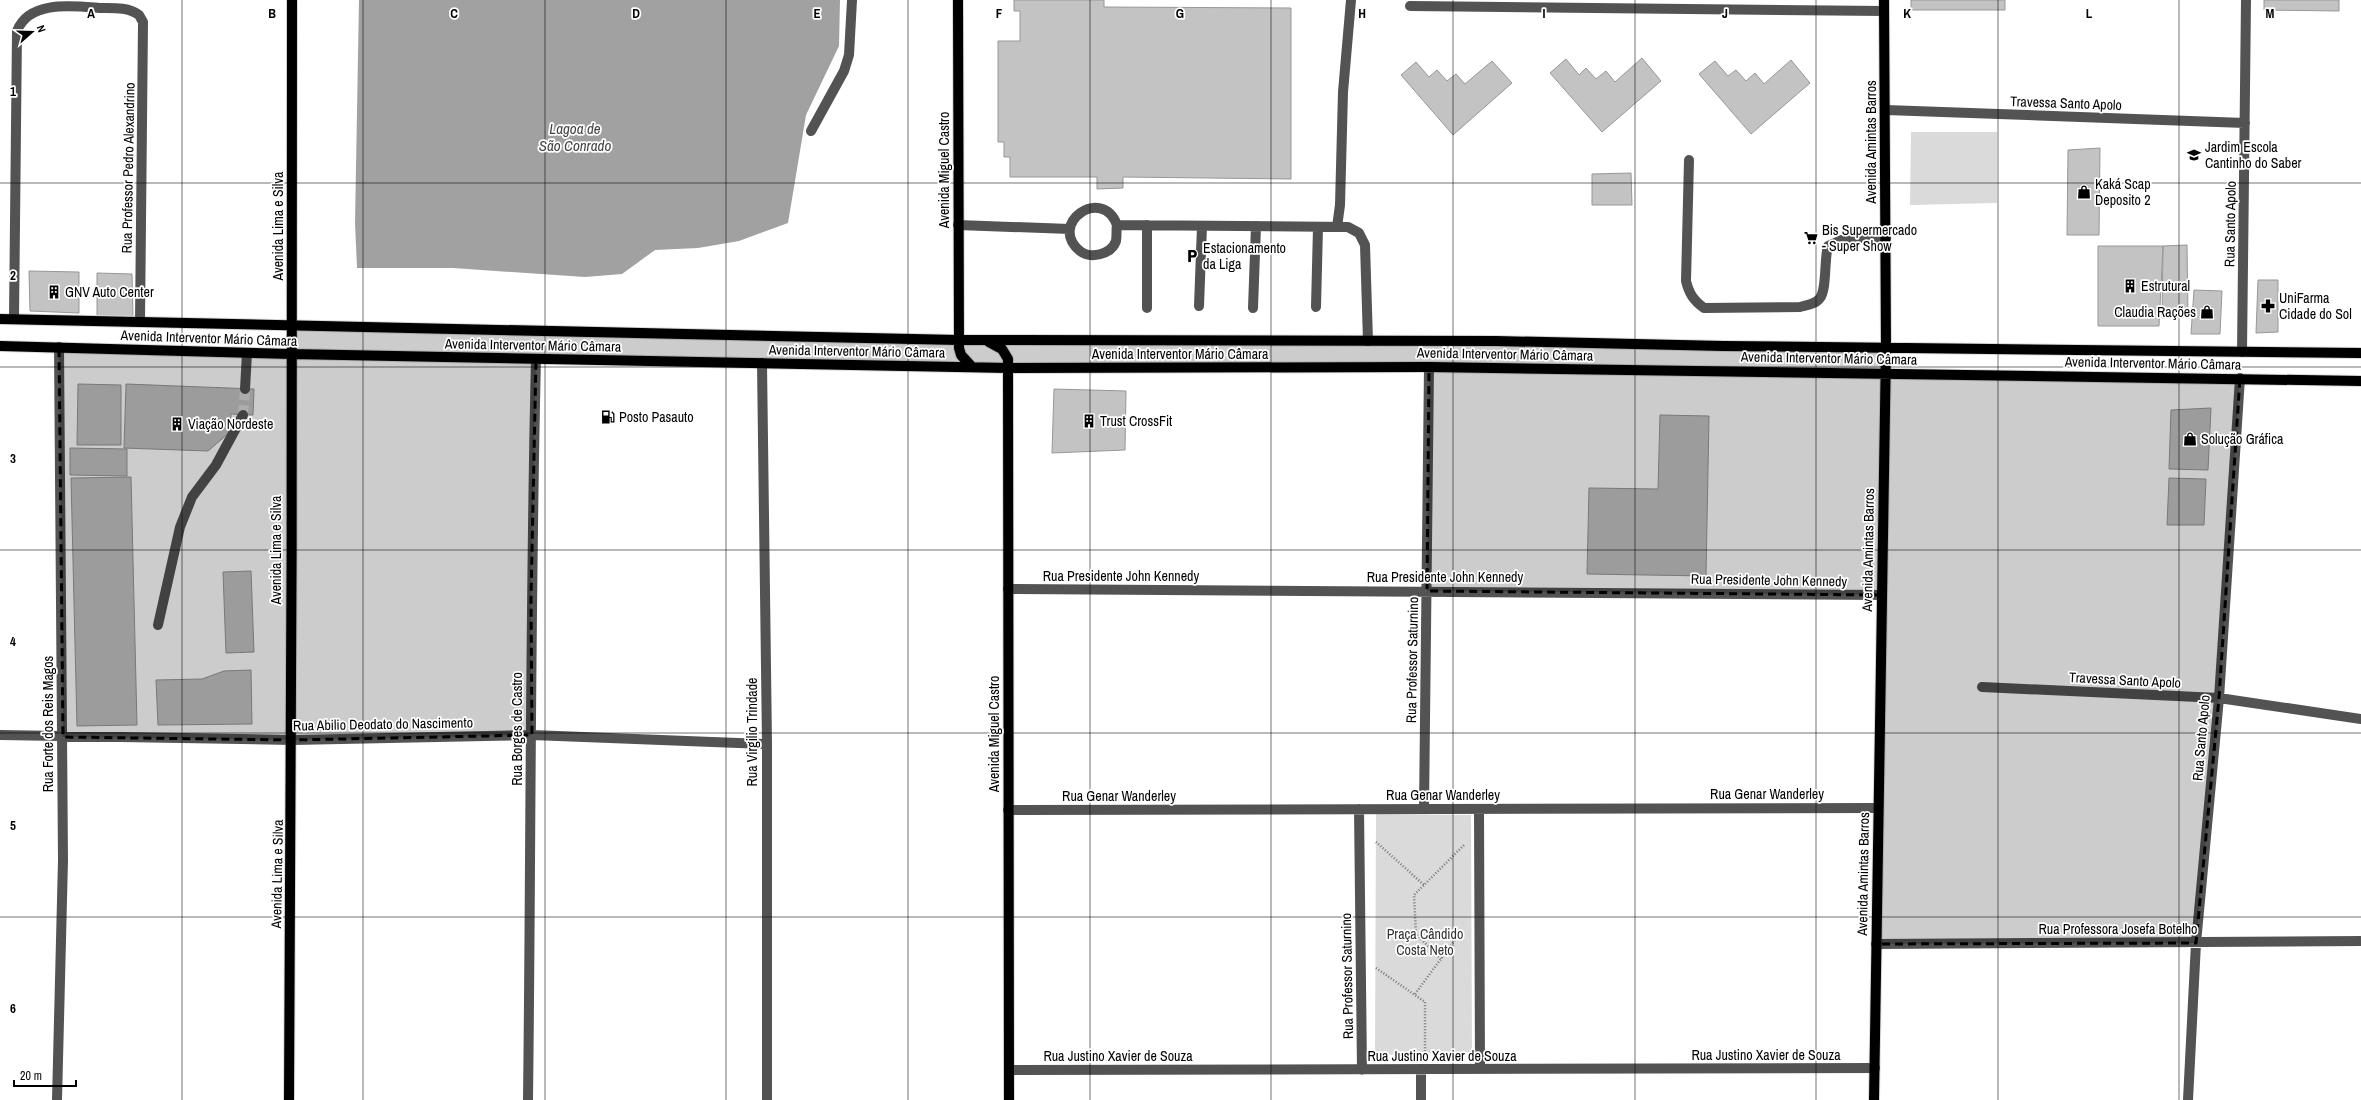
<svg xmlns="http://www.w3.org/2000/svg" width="2361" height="1100" font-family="'Archivo Narrow',sans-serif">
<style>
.green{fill:#dadada}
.water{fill:#a1a1a1}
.building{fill:#c3c3c3;stroke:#979797}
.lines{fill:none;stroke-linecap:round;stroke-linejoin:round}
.minor-tunnel{stroke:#d9d9d9;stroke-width:10;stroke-dasharray:10 5;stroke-linecap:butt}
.major-casing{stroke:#dbdbdb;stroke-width:12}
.path{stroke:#757575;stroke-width:2.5;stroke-dasharray:1 2;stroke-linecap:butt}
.minor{stroke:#535353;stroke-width:10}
.major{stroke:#000;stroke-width:10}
.marked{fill:#000;fill-opacity:0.2;stroke:#000;stroke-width:3;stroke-dasharray:8 5;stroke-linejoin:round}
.grid{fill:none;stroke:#000;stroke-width:1;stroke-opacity:0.55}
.labels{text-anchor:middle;stroke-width:3.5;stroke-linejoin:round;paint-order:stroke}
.street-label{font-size:14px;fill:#000;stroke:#fff}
.poi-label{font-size:14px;fill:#000;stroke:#fff;text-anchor:start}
.park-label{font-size:14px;fill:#313131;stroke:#fff}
.water-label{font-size:15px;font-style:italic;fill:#424242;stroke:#fff}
.grid-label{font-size:13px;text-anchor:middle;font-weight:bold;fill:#000;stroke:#fff;stroke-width:3.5;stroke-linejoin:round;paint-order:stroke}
</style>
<rect width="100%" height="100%" fill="#fff"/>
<path class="green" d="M1911 132H1997V203L1910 205Z
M1376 814 1471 815 1472 1052 1375 1055Z"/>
<path class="water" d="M359 0H840L839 46 806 115 788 223 739 241 698 248 655 250 622 274 585 277 453 268H357L355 223Z"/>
<path class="building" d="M1014 0H1104V7L1291 8V179L1123 177V188L1097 189V177H1010V157H1004V142H998V41H1020V11H1014Z
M1911 0H2005V10H1911Z
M2264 0H2339V11L2264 10Z
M1642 58 1661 81 1602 132 1550 73 1566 59 1579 75 1586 68 1596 79 1606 71 1615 82Z
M1791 60 1810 83 1751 134 1699 74 1715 61 1728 76 1736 70 1746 81 1755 73 1764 84Z
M1492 61 1512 83 1453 135 1401 75 1416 62 1429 77 1437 70 1447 81 1456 74 1465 84Z
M2100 148 2099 235H2067L2068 150Z
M1631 173 1632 205H1592V174Z
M2187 245 2188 317 2162 318 2163 246Z
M2098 246H2163L2159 326H2098Z
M29 271 79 272V313L30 311Z
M97 273 132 274 133 317 97 316Z
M2258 280H2278V332L2256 333Z
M2194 290 2222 291 2220 334H2191Z
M78 384 121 385V445H77Z
M126 384 254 389 253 415 231 414 230 432 208 451 124 448Z
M1054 389 1126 391 1125 450 1052 453Z
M2211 408 2208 470 2169 469 2171 410Z
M1660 415 1709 416 1706 576 1587 574 1589 488 1658 489Z
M70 448 127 449V476L70 475Z
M131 477 137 725 77 726 71 478Z
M2169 478 2206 479 2204 525H2167Z
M251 571 254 652 226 653 223 572Z
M251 670 252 724 158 725 156 680 202 679 224 671Z"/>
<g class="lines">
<path class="minor-tunnel" d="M243 415 245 389"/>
<g class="major-casing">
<path id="major" d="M958 0 959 348 961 355 972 367
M0 319 959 340 1496 341 1724 346 2361 353
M989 342 1002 349 1008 359 1009 1100
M0 346 291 354 1008 368 1429 367 2361 381
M289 1100C293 733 291 367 292 0
M1874 1100 1886 348 1884 0"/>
</g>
<path class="path" d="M1376 842 1424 885
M1441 959 1416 934 1414 895 1464 845
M1376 968 1425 1002V1054
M1415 994 1463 929"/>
<path class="minor" d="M1410 6 1884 11
M1886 110 2245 123
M811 131 844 71 849 55 852 0
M1689 160 1686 281C1689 293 1693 300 1704 308L1800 307C1807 305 1816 304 1820 298 1827 289 1824 259 1828 246L1846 238H1886
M958 225 1070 229
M1117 225C1102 185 1047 224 1080 251 1090 259 1111 255 1116 241 1117 236 1116 230 1117 225L1348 227 1359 233 1365 245 1368 341
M1337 227 1340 205 1343 92 1351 0
M1199 306 1202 226
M1316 307 1318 227
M1147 308V225
M1253 308 1256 226
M14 319 17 31C29 0 73 6 100 8 113 8 129 7 139 15L143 22 140 322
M2242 352 2246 0
M762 363 767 744V1100
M245 389 247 353
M1008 589 1881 595
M158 625 180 527 192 497 216 465 243 415
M1982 687 2219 698 2361 719
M0 735 293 740 532 735 767 744
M1359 809 1362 1070
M1424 809 1429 367
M1479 809 1480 1069
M1008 810 1877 808
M1876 944 2361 941
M1009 1070 1875 1068
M57 1100 63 860 59 347
M528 1100C531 853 530 606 536 359
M1421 1100V1069
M2188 1100 2196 943 2219 698 2240 378"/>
<use href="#major" class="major"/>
</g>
<path class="marked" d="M292 325 959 340 1496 341 1886 348 1885 373 2240 378 2219 698 2196 943 1876 944 1881 595 1427 591 1429 367 1008 368 536 359 531 600 532 735 293 740 63 737 59 347 291 354Z"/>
<path class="grid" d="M182 0V1100M363 0V1100M545 0V1100M726 0V1100M908 0V1100M1090 0V1100M1271 0V1100M1453 0V1100M1635 0V1100M1816 0V1100M1998 0V1100M2179 0V1100M0 183H2361M0 367H2361M0 550H2361M0 733H2361M0 917H2361"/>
<defs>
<g id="school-bare" transform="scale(1.08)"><path d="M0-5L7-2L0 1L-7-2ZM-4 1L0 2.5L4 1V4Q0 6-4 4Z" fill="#000" stroke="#fff" stroke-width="2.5" paint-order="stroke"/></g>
<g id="shop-bare" transform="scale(1.08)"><path d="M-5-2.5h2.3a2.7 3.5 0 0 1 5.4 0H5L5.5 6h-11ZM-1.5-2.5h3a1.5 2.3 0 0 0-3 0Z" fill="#000" stroke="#fff" stroke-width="2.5" paint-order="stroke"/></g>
<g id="supermarket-bare" transform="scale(1.08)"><path d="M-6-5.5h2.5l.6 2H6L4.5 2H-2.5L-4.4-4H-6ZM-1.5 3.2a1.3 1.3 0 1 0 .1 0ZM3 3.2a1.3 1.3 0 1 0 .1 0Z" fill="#000" stroke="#fff" stroke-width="2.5" paint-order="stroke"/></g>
<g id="parking-bare" transform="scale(1.08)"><path d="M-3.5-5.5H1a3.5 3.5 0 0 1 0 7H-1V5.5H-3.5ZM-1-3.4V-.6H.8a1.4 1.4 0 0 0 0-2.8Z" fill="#000" stroke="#fff" stroke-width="2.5" paint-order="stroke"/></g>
<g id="building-bare" transform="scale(1.08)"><path d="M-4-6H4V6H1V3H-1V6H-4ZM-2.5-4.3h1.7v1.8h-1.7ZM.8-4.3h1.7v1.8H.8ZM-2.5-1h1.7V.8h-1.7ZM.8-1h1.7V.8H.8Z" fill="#000" stroke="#fff" stroke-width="2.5" paint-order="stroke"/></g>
<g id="pharmacy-bare" transform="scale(1.08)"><path d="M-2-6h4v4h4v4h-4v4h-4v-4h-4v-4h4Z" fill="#000" stroke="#fff" stroke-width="2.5" paint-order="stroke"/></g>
<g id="fuel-bare" transform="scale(1.08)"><path d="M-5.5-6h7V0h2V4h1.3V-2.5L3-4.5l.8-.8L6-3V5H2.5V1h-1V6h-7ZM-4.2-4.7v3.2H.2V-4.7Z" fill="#000" stroke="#fff" stroke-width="2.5" paint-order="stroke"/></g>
</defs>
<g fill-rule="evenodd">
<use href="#school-bare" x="2194" y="155"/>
<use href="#shop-bare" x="2084" y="192"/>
<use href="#supermarket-bare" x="1811" y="238"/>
<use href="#parking-bare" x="1192" y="256"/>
<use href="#building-bare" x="2130" y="286"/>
<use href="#building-bare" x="54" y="292"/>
<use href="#pharmacy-bare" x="2268" y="306"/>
<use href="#shop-bare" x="2207" y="312"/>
<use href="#fuel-bare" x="608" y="417"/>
<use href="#building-bare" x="1089" y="421"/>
<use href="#building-bare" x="177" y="424"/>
<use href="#shop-bare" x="2190" y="439"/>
</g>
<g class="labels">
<g class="street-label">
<text transform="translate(2066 103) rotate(2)" y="5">Travessa Santo Apolo</text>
<text transform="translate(1871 142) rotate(-90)" y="5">Avenida Amintas Barros</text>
<text transform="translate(128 168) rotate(-89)" y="5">Rua Professor Pedro Alexandrino</text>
<text transform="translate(944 170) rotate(-90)" y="5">Avenida Miguel Castro</text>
<text transform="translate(2230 224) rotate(-89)" y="5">Rua Santo Apolo</text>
<text transform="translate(278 226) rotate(-90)" y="5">Avenida Lima e Silva</text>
<text transform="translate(209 338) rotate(2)" y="5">Avenida Interventor Mário Câmara</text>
<text transform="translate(533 345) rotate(1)" y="5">Avenida Interventor Mário Câmara</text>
<text transform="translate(857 351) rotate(1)" y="5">Avenida Interventor Mário Câmara</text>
<text x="1180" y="359">Avenida Interventor Mário Câmara</text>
<text transform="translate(1505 354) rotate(1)" y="5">Avenida Interventor Mário Câmara</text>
<text transform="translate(1829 358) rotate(1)" y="5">Avenida Interventor Mário Câmara</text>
<text transform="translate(2153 363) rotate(1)" y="5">Avenida Interventor Mário Câmara</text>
<text transform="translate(276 550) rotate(-90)" y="5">Avenida Lima e Silva</text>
<text transform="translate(1868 550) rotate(-89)" y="5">Avenida Amintas Barros</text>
<text x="1121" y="581">Rua Presidente John Kennedy</text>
<text x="1445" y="582">Rua Presidente John Kennedy</text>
<text transform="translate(1769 580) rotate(1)" y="5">Rua Presidente John Kennedy</text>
<text transform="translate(1412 660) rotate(-89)" y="5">Rua Professor Saturnino</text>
<text transform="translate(2125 680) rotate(3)" y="5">Travessa Santo Apolo</text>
<text transform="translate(48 724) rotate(-90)" y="5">Rua Forte dos Reis Magos</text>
<text transform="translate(383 724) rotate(-1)" y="5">Rua Abilio Deodato do Nascimento</text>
<text transform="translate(517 729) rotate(-90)" y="5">Rua Borges de Castro</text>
<text transform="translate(752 732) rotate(-90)" y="5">Rua Virgilio Trindade</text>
<text transform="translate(994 734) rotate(-90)" y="5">Avenida Miguel Castro</text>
<text transform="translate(2201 738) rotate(-85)" y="5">Rua Santo Apolo</text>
<text x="1767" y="799">Rua Genar Wanderley</text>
<text x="1443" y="800">Rua Genar Wanderley</text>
<text x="1119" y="801">Rua Genar Wanderley</text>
<text transform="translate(277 874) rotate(-89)" y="5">Avenida Lima e Silva</text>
<text transform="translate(1863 874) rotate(-89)" y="5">Avenida Amintas Barros</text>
<text x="2118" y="934">Rua Professora Josefa Botelho</text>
<text transform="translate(1347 976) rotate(-91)" y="5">Rua Professor Saturnino</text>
<text x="1766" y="1060">Rua Justino Xavier de Souza</text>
<text x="1118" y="1061">Rua Justino Xavier de Souza</text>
<text x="1442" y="1061">Rua Justino Xavier de Souza</text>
</g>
<g class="poi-label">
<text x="2205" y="152">Jardim Escola<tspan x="2205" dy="16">Cantinho do Saber</tspan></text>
<text x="2095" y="189">Kaká Scap<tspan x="2095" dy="16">Deposito 2</tspan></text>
<text x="1822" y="235">Bis Supermercado<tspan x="1822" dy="16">- Super Show</tspan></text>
<text x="1203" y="253">Estacionamento<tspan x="1203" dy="16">da Liga</tspan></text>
<text x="2141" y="291">Estrutural</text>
<text x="65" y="297">GNV Auto Center</text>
<text x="2279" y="303">UniFarma<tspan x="2279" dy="16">Cidade do Sol</tspan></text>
<text x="2196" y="317" text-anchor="end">Claudia Rações</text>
<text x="619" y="422">Posto Pasauto</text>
<text x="1100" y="426">Trust CrossFit</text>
<text x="188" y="429">Viação Nordeste</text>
<text x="2201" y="444">Solução Gráfica</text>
</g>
<g class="park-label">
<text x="1425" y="939">Praça Cândido<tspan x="1425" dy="16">Costa Neto</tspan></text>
</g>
<g class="water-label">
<text x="575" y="134">Lagoa de<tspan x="575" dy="17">São Conrado</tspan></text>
</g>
</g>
<g class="grid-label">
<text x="91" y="18">A</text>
<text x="272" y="18">B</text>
<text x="454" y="18">C</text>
<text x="636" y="18">D</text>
<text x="817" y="18">E</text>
<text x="999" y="18">F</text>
<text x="1180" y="18">G</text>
<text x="1362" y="18">H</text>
<text x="1544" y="18">I</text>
<text x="1725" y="18">J</text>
<text x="1907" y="18">K</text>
<text x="2089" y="18">L</text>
<text x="2270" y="18">M</text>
<text x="13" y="96">1</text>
<text x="13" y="280">2</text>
<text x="13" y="463">3</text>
<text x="13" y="646">4</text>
<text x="13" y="830">5</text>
<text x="13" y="1013">6</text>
</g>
<g transform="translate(32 32) rotate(70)" stroke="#ffffff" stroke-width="3" paint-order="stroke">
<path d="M0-3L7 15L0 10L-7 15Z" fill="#000000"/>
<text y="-6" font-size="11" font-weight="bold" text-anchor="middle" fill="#000000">N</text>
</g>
<path d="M14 1080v6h62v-6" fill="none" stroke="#000000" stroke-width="2"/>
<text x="20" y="1080" font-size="12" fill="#000000" stroke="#ffffff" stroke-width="3" paint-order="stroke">20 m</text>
</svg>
